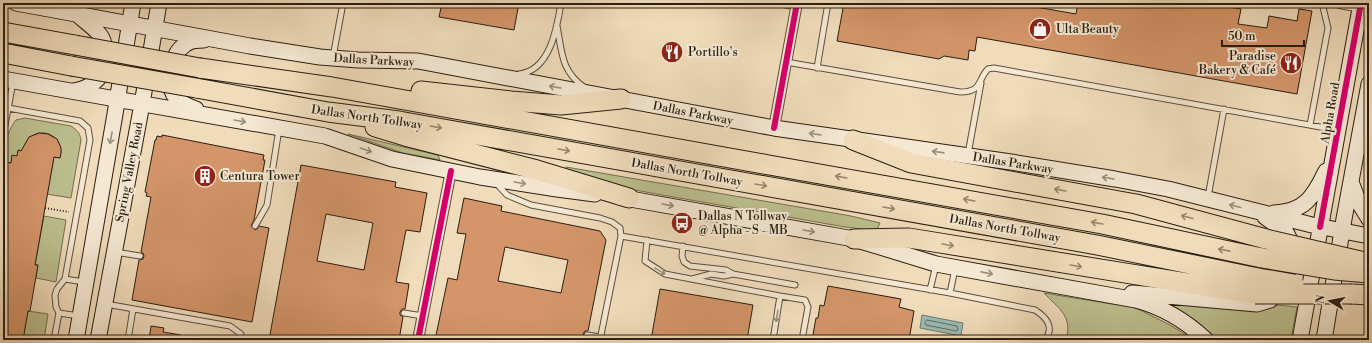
<svg xmlns="http://www.w3.org/2000/svg" width="1372" height="343" font-family="'Libre Bodoni',serif">
<style>
.green{fill:#bcbf8e;stroke:#736e50}
.water{fill:#9bbab4;stroke:#6e7c73}
.lines{fill:none;stroke-linecap:round;stroke-linejoin:round}
.shore{stroke:#626c62;stroke-width:1}
.building{fill:#d4956a;stroke:#2a1e11;fill-rule:evenodd}
.lane-casing{stroke:#5c4e3c;stroke-width:7}
.street-casing{stroke:#5c4e3c;stroke-width:12}
.secondary-casing{stroke:#2a1e11;stroke-width:17}
.highway-casing{stroke:#2a1e11;stroke-width:21}
.path{stroke:#2a1e11;stroke-width:2;stroke-dasharray:1 2;stroke-linecap:butt}
.lane{stroke:#f5e8d3;stroke-width:5}
.street{stroke:#f5e8d3;stroke-width:10}
.secondary{stroke:#f5e8d3;stroke-width:15}
.highway{stroke:#f0dcbb;stroke-width:19}
.highway-bridge-casing{stroke:#2a1e11;stroke-width:21;stroke-linecap:butt}
.highway-bridge{stroke:#f0dcbb;stroke-width:19}
.cycleway-casing{stroke:#f5e8d3;stroke-width:8}
.cycleway{stroke:#d6006c;stroke-width:6}
.oneway{stroke:#9a8d7c}
.oneway2{stroke:#97866e}
.labels{text-anchor:middle;stroke-width:4;stroke-linejoin:round;paint-order:stroke}
.poi-label{font-size:12px;fill:#2a1e11;stroke:#f5e8d3;text-anchor:start}
.street-label{font-size:12px;fill:#2a1e11;stroke:#f5e8d3}
</style>
<rect width="100%" height="100%" fill="#f0dcbb"/>
<filter id="stains"><feTurbulence type="fractalNoise" baseFrequency=".005" numOctaves="4"/><feColorMatrix values="0 0 0 0 .2 0 0 0 0 .09 0 0 0 0 .02 0 0 0 .5 -.17"/></filter>
<radialGradient id="worn" r=".72"><stop offset=".6" stop-color="#630" stop-opacity="0"/><stop offset="1" stop-color="#630" stop-opacity=".3"/></radialGradient>
<path class="green" d="M25 118 71 126C77 130 80 133 81 140L71 198 47 194 54 157 60 158C67 130 28 122 23 151L19 150 17 156H12L11 163 6 162 3 180C3 161 3 136 16 120Z
M348 134 438 155 440 160 403 153Z
M566 167 851 216 880 223 878 227 879 231 845 227 662 195 635 190 565 172Z
M44 216 66 220 56 282 36 278 38 265H35Z
M1044 293 1136 308 1170 325 1194 340H1066C1073 316 1059 309 1044 293Z
M1158 300 1271 307 1278 305 1297 307 1291 340H1219L1193 319Z
M28 311 48 314 44 340H23Z"/>
<path class="water" d="M922 315 963 323 961 336 920 328Z"/>
<g class="lines">
<path class="shore" d="M927 320 957 326 958 330 956 331 926 325 925 323Z"/>
</g>
<path class="building" d="M442 3H519L514 30 439 17Z
M844 3H1037L1036 7 1076 14 1078 3H1204L1241 9 1238 24 1267 28 1269 16 1297 21 1299 9 1312 11 1297 94 977 37 975 51 969 50 968 60 944 56 939 59 837 41Z
M39 133 48 134 57 139 61 148V153L60 158 54 157 35 265H38L30 311H28L23 340H3V273L6 256 3 255V180L6 162 11 163 12 155 17 156 18 150 21 151 29 137Z
M162 135 264 155 263 160H265L254 220 251 226 255 230 257 229 259 226 269 228 252 322 132 300 139 260 143 259 144 256 143 253 141 252 151 197 146 196 147 193 145 192 155 140H156L157 136 162 137Z
M301 165 396 182 395 187 427 193 420 232 406 230 396 282 409 284 405 309H402L400 312V315L403 317 399 340H269ZM326 214 373 223 364 270 317 261Z
M464 198 502 206 501 211 600 231 606 240 588 331H585L583 334 586 340H435L448 278 457 280 466 234 457 233ZM505 247 568 260 561 293 498 281Z
M828 286 901 299 899 307 914 311 909 340H812L816 318H818L820 305 824 306Z
M660 289 753 305 747 340H651Z
M151 326 164 328 163 332 181 335V340H149Z"/>
<g class="lines">
<g class="lane-casing">
<path id="lane" d="M775 3 796 7
M77 13 78 3
M557 26C562 52 561 71 584 87
M333 57 343 3
M786 62 960 92C983 92 977 80 988 69L994 68 1337 130
M817 68 828 3
M519 74C550 71 557 28 561 3
M8 108 80 121 88 128 90 140 65 279 57 289 55 295 56 307 59 313 54 340
M1310 125 1328 28 1322 3
M3 136 13 82
M968 154 981 83
M496 183 507 195 531 205 600 218 612 222 620 228 621 236
M1208 197 1224 109
M255 226 267 205 279 129
M647 240 645 261 665 274 780 296 773 340
M683 246 682 256 684 262 690 266 726 270 733 274 724 276 711 274 692 279
M115 252 140 256
M733 274 795 285
M65 279 84 282
M930 290 936 265
M950 293 955 269
M780 296 805 300 808 307 802 340
M106 304 230 326 241 334V340
M59 313 79 316
M404 313 423 316
M587 335 601 337
M128 340 133 309
M600 340 621 236 950 293 1035 310C1046 317 1055 327 1045 340"/>
</g>
<g class="street-casing">
<path id="street" d="M1340 3 1361 7
M774 128 797 3
M418 340 451 171"/>
</g>
<g class="secondary-casing">
<path id="secondary" d="M16 3 250 46 320 57 358 60 418 61 774 128 1011 162 1115 179 1168 189 1312 225 1369 236
M3 79 325 136 392 159 480 177 557 189 595 194
M74 91C94 88 108 73 106 53 105 47 104 40 100 35 94 27 84 21 77 14
M196 109C190 107 181 103 176 98 165 84 171 53 186 44 191 40 198 40 204 40
M1351 182 1359 203 1369 219
M619 197 854 239 936 264 1136 300C1162 307 1186 321 1206 340
M1274 213C1305 212 1314 196 1326 171
M1132 293 1257 304 1270 300 1283 288 1290 264 1293 246 1286 232 1265 217
M76 340 115 114 133 3
M98 340 142 104 159 3
M1300 340 1361 3
M1324 340 1344 219 1369 84"/>
</g>
<g class="highway-casing">
<path id="highway" d="M3 32 75 45
M3 53 71 66
M200 68 332 87 769 165 1102 224 1262 258
M196 88 328 112 399 121 438 128 1097 245 1258 278
M421 91 511 101 561 105 621 99
M375 127 405 136 537 170 629 198
M853 140 911 163 1136 204 1266 239
M854 239 909 238 1255 294
M1352 294 1369 295"/>
</g>
<path class="path" d="M45 208 69 212"/>
<use href="#lane" class="lane"/>
<use href="#street" class="street"/>
<use href="#secondary" class="secondary"/>
<use href="#highway" class="highway"/>
<g class="highway-bridge-casing">
<path id="highway-bridge" d="M75 45 200 68
M71 66 196 88
M1266 239 1369 263
M1262 258 1334 270 1369 273
M1258 278 1294 284
M1255 294H1352"/>
</g>
<use href="#highway-bridge" class="highway-bridge"/>
<g class="cycleway-casing">
<path id="cycleway" d="M774 128 797 3
M1320 227 1361 3
M418 340 451 171"/>
</g>
<use href="#cycleway" class="cycleway"/>
</g>
<defs><path id="oneway-shaft" d="M-6 0H5M1.5-3L5.5 0L1.5 3" fill="none" stroke-width="1.6" stroke-linecap="round" stroke-linejoin="round"/></defs>
<g class="oneway">
<use href="#oneway-shaft" transform="translate(555 87) rotate(-170)"/>
<use href="#oneway-shaft" transform="translate(240 121) rotate(10)"/>
<use href="#oneway-shaft" transform="translate(815 134) rotate(-171)"/>
<use href="#oneway-shaft" transform="translate(111 138) rotate(100)"/>
<use href="#oneway-shaft" transform="translate(366 150) rotate(19)"/>
<use href="#oneway-shaft" transform="translate(938 152) rotate(-172)"/>
<use href="#oneway-shaft" transform="translate(1108 178) rotate(-171)"/>
<use href="#oneway-shaft" transform="translate(520 183) rotate(9)"/>
<use href="#oneway-shaft" transform="translate(668 205) rotate(10)"/>
<use href="#oneway-shaft" transform="translate(1235 206) rotate(-166)"/>
<use href="#oneway-shaft" transform="translate(809 231) rotate(10)"/>
<use href="#oneway-shaft" transform="translate(660 271) rotate(31)"/>
<use href="#oneway-shaft" transform="translate(987 273) rotate(11)"/>
<use href="#oneway-shaft" transform="translate(777 316) rotate(99)"/>
</g>
<g class="oneway2">
<use href="#oneway-shaft" transform="translate(436 127) rotate(10)"/>
<use href="#oneway-shaft" transform="translate(564 150) rotate(10)"/>
<use href="#oneway-shaft" transform="translate(841 177) rotate(-170)"/>
<use href="#oneway-shaft" transform="translate(761 185) rotate(10)"/>
<use href="#oneway-shaft" transform="translate(1060 190) rotate(-170)"/>
<use href="#oneway-shaft" transform="translate(969 200) rotate(-170)"/>
<use href="#oneway-shaft" transform="translate(889 208) rotate(10)"/>
<use href="#oneway-shaft" transform="translate(1187 217) rotate(-165)"/>
<use href="#oneway-shaft" transform="translate(1097 223) rotate(-170)"/>
<use href="#oneway-shaft" transform="translate(948 245) rotate(9)"/>
<use href="#oneway-shaft" transform="translate(1224 250) rotate(-169)"/>
<use href="#oneway-shaft" transform="translate(1076 266) rotate(9)"/>
</g>
<defs>
<g id="shop-disc" transform="scale(1.15)"><circle r="9.5" fill="#8f2418" stroke="#f5e8d3"/><path d="M-5-2.5h2.3a2.7 3.5 0 0 1 5.4 0H5L5.5 6h-11ZM-1.5-2.5h3a1.5 2.3 0 0 0-3 0Z" fill="#fff"/></g>
<g id="restaurant-disc" transform="scale(1.15)"><circle r="9.5" fill="#8f2418" stroke="#f5e8d3"/><path d="M-5-6h1v4h1v-4h1v4h1v-4h1v5L-1.5 .5V6h-2V.5L-5-1ZM5-6V6H3V1.5H1.5Q1.5-4 5-6Z" fill="#fff"/></g>
<g id="building-disc" transform="scale(1.15)"><circle r="9.5" fill="#8f2418" stroke="#f5e8d3"/><path d="M-4-6H4V6H1V3H-1V6H-4ZM-2.5-4.3h1.7v1.8h-1.7ZM.8-4.3h1.7v1.8H.8ZM-2.5-1h1.7V.8h-1.7ZM.8-1h1.7V.8H.8Z" fill="#fff"/></g>
<g id="bus-disc" transform="scale(1.15)"><circle r="9.5" fill="#8f2418" stroke="#f5e8d3"/><path d="M-5-6H5V4H4V6H2V4H-2V6H-4V4H-5ZM-3.5-4V0h7V-4ZM-3.5 1.2v1.5H-2V1.2ZM2 1.2v1.5H3.5V1.2Z" fill="#fff"/></g>
</defs>
<g fill-rule="evenodd">
<use href="#shop-disc" x="1040" y="29"/>
<use href="#restaurant-disc" x="672" y="52"/>
<use href="#restaurant-disc" x="1291" y="63"/>
<use href="#building-disc" x="205" y="176"/>
<use href="#bus-disc" x="682" y="223"/>
</g>
<g class="labels">
<g class="poi-label">
<text x="1056" y="33">Ulta Beauty</text>
<text x="688" y="56">Portillo's</text>
<text x="1276" y="60" text-anchor="end">Paradise<tspan x="1276" dy="14">Bakery &amp; Café</tspan></text>
<text x="220" y="180">Centura Tower</text>
<text x="698" y="220">Dallas N Tollway<tspan x="698" dy="14">@ Alpha - S - MB</tspan></text>
</g>
<g class="street-label">
<text transform="translate(374 60) rotate(3)" y="4">Dallas Parkway</text>
<text transform="translate(693 113) rotate(11)" y="4">Dallas Parkway</text>
<text transform="translate(1330 113) rotate(-80)" y="4">Alpha Road</text>
<text transform="translate(367 117) rotate(8)" y="4">Dallas North Tollway</text>
<text transform="translate(1013 163) rotate(9)" y="4">Dallas Parkway</text>
<text transform="translate(129 172) rotate(-79)" y="4">Spring Valley Road</text>
<text transform="translate(687 172) rotate(10)" y="4">Dallas North Tollway</text>
<text transform="translate(1005 228) rotate(10)" y="4">Dallas North Tollway</text>
</g>
</g>
<rect width="1372" height="343" fill="none" stroke="#f0dcbb" stroke-width="16"/>
<rect x="4" y="4" width="1364" height="335" fill="none" stroke="#2a1e11" stroke-width="2"/>
<rect x="8" y="8" width="1356" height="327" fill="none" stroke="#2a1e11"/>
<g transform="translate(1330 301) rotate(280)" stroke="#f5e8d3" stroke-width="3" paint-order="stroke">
<path d="M0-3L7 15L0 10L-7 15Z" fill="#2a1e11"/>
<text y="-6" font-size="11" font-weight="bold" text-anchor="middle" fill="#2a1e11">N</text>
</g>
<path d="M1222 40v6h82v-6" fill="none" stroke="#2a1e11" stroke-width="2"/>
<text x="1228" y="40" font-size="12" fill="#2a1e11" stroke="#f5e8d3" stroke-width="3" paint-order="stroke">50 m</text>
<rect width="100%" height="100%" filter="url(#stains)"/>
<rect width="100%" height="100%" fill="url(#worn)"/>
</svg>
